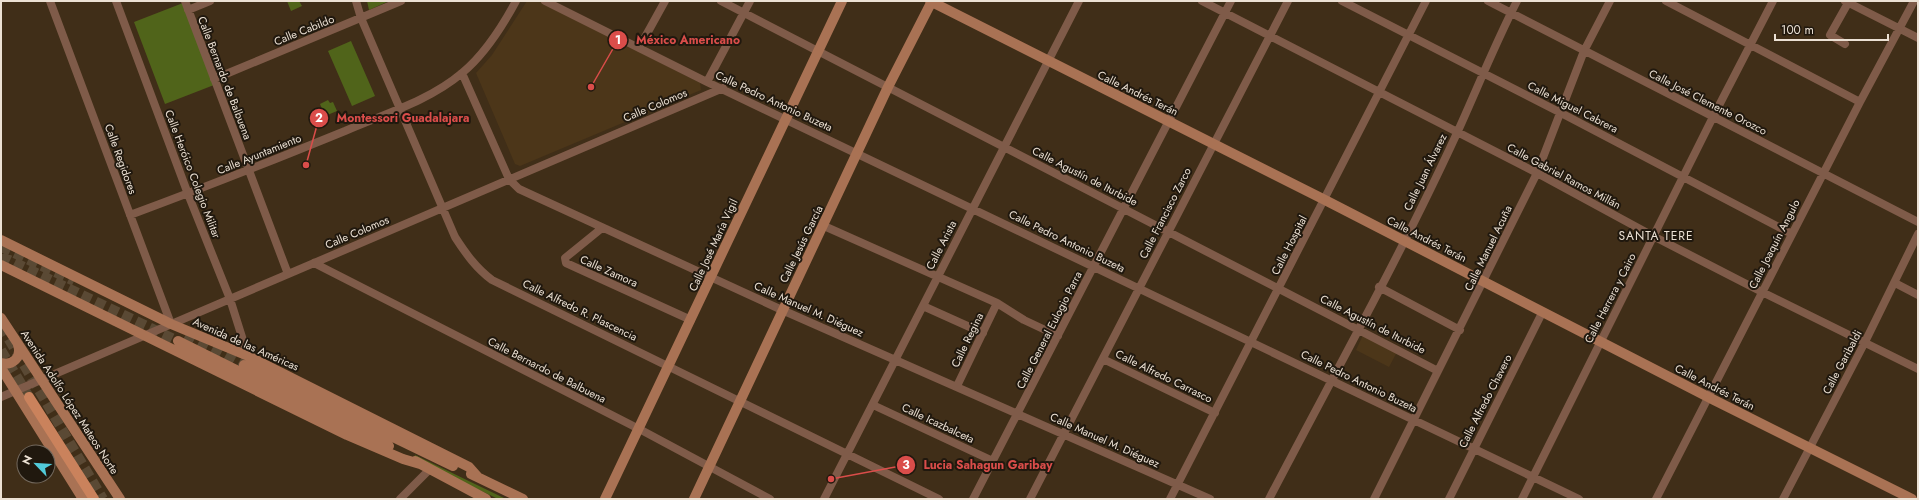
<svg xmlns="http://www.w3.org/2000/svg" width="1919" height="500" font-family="Jost,sans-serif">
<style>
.built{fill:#4c3619}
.green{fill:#50641a}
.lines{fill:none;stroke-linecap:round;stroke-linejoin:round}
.secondary-tunnel{stroke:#5a4934;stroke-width:10;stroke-dasharray:10 5;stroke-linecap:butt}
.primary-tunnel{stroke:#5a4934;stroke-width:10;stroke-dasharray:10 5;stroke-linecap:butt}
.street{stroke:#7f5b49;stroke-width:8}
.secondary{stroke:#a97254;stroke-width:10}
.primary{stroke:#ca825c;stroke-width:10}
.labels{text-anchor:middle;stroke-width:4;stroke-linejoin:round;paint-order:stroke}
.street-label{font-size:11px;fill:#ece1d4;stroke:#20180e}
.neighbourhood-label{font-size:12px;letter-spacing:1px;fill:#ece1d4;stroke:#20180e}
.leader{fill:none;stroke:#da4d4a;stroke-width:1.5}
.callout-dot{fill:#da4d4a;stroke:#20180e;stroke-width:1.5}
.mark-label{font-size:12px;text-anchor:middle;font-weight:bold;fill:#fff}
.callout-label{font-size:12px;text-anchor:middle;font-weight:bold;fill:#da4d4a;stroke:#20180e;stroke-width:4;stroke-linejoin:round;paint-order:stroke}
</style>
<rect width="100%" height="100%" fill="#402e18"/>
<path class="built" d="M527 1H541L700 83 701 90 520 166 515 164 476 73 492 55Z
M1363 335 1397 352 1389 367 1356 350Z"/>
<path class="green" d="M287 1H299L302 6 291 11Z
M367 1H389L369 10Z
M183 3 214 85 165 104 134 22Z
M351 41 375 96 352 106 328 51Z
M328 100 330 103 333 102 337 111 325 116 320 104Z
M415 455 506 499H498L414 458Z"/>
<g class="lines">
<path class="secondary-tunnel" d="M1 247 74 281
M1 256 178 341
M186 334 244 365"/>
<path class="primary-tunnel" d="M1 326 103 499
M1 350 29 397"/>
<path class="street" d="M50 1 171 324
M116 1 188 194 230 299 248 356
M185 1 288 274
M356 1 361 18 455 237C466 254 476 268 492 280L939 499
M545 1 707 82 1579 499
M721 1 1438 371
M1202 1 1537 173 1653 236 1762 292 1918 369
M1342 1 1561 113 1792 234
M1488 1 1918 222
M1666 1 1860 102
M1845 1 1918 38
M188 10 210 1
M1845 44 1830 35 1848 3
M639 48 665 1
M462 73 509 179 519 189 782 310 1210 499
M214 79 401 1
M707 82 750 1
M130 215C203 188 274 160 345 131 384 114 429 101 462 73 485 54 502 27 516 1
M824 226 997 303 1024 320 1058 336
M602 228 565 258 566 263 691 320
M314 263 643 431 770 499
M1895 283 1918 295
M1379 287 1460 330
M923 306 983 333
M1103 359 1215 413
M957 386 997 303
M1 397 723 88
M873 405 993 461
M400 499 430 469
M824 499 1079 1
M973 499 1231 1
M1030 499 1288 1
M1170 499 1426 1
M1269 499C1332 378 1400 257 1457 133 1477 89 1495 44 1517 1
M1374 499 1537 173 1584 51 1610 1
M1449 499 1542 313
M1522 499 1713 117 1773 1
M1656 499 1860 102 1914 1
M1783 499 1865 342 1918 234"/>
<path class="secondary" d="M930 1 1325 200 1714 400 1912 499
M1 240 171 324 248 356 469 467 477 476
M1 265 347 435 403 459 420 464
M1 318 120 499
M178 341 389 446
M1 363C13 366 22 357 18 345
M244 365 453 466
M1 368 83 499
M415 461 486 499
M471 474 523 499
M605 499 842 1
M694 499 888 87 932 1"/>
<path class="primary" d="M29 397 94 499"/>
</g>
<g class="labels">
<g class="street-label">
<text transform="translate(304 30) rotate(-22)" y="4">Calle Cabildo</text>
<text transform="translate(225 78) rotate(69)" y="4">Calle Bernardo de Balbuena</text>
<text transform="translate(1138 93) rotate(26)" y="4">Calle Andrés Terán</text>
<text transform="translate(774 101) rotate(25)" y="4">Calle Pedro Antonio Buzeta</text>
<text transform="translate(1708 102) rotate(27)" y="4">Calle José Clemente Orozco</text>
<text transform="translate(655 105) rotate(-23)" y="4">Calle Colomos</text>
<text transform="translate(1573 107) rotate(27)" y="4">Calle Miguel Cabrera</text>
<text transform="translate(259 154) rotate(-22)" y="4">Calle Ayuntamiento</text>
<text transform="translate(121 159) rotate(70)" y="4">Calle Regidores</text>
<text transform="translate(1425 172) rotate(-64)" y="4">Calle Juan Álvarez</text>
<text transform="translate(193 174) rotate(69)" y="4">Calle Heróico Colegio Militar</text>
<text transform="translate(1085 176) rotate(27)" y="4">Calle Agustín de Iturbide</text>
<text transform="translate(1564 176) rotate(28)" y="4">Calle Gabriel Ramos Millán</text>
<text transform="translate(1165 213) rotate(-63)" y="4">Calle Francisco Zarco</text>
<text transform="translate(357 232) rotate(-23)" y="4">Calle Colomos</text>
<text transform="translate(1427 239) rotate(27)" y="4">Calle Andrés Terán</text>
<text transform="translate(1067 241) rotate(26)" y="4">Calle Pedro Antonio Buzeta</text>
<text transform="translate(801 244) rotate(-64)" y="4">Calle Jesús García</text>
<text transform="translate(1774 244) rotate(-63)" y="4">Calle Joaquín Angulo</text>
<text transform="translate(713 245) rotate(-65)" y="4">Calle José María Vigil</text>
<text transform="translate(941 245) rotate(-63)" y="4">Calle Arista</text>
<text transform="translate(1289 245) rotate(-63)" y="4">Calle Hospital</text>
<text transform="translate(1488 248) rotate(-64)" y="4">Calle Manuel Acuña</text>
<text transform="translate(609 271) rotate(24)" y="4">Calle Zamora</text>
<text transform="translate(1610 298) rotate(-63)" y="4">Calle Herrera y Cairo</text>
<text transform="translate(809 309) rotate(24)" y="4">Calle Manuel M. Diéguez</text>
<text transform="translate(580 310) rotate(26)" y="4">Calle Alfredo R. Plascencia</text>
<text transform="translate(1373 324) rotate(27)" y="4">Calle Agustín de Iturbide</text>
<text transform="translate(1049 330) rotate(-63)" y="4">Calle General Eulogio Parra</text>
<text transform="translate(967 340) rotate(-64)" y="4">Calle Regina</text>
<text transform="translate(246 344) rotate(24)" y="4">Avenida de las Américas</text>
<text transform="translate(1842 362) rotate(-62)" y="4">Calle Garibaldi</text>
<text transform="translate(547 370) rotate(27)" y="4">Calle Bernardo de Balbuena</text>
<text transform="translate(1164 376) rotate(26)" y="4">Calle Alfredo Carrasco</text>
<text transform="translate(1359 381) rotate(26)" y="4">Calle Pedro Antonio Buzeta</text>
<text transform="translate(1715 387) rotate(27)" y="4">Calle Andrés Terán</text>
<text transform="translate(1485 401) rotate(-63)" y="4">Calle Alfredo Chavero</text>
<text transform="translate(70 402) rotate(57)" y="4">Avenida Adolfo López Mateos Norte</text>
<text transform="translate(938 423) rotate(25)" y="4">Calle Icazbalceta</text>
<text transform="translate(1105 440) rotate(24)" y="4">Calle Manuel M. Diéguez</text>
</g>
<g class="neighbourhood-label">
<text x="1656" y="240">SANTA TERE</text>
</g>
</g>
<path class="leader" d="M591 87L618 40M306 165L319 118M831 479L906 465"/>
<g class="callout-dot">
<circle cx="591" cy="87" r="4"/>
<circle cx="306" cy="165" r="4"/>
<circle cx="831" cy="479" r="4"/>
<circle cx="618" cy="40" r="10"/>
<circle cx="319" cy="118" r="10"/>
<circle cx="906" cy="465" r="10"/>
</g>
<g class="mark-label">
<text x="618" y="44">1</text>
<text x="319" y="122">2</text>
<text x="906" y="469">3</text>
</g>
<g class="callout-label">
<text x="688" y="44">México Americano</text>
<text x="403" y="122">Montessori Guadalajara</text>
<text x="988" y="469">Lucia Sahagun Garibay</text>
</g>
<rect width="1919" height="500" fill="none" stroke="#ece1d4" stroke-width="4"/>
<g transform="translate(36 464) rotate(295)"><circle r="19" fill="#20180e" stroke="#72685d"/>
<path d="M0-3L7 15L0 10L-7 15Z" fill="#52cbda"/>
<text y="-6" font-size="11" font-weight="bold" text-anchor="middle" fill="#ece1d4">N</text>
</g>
<path d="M1775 34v6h113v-6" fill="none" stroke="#ece1d4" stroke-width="2"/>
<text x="1781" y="34" font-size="12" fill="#ece1d4" stroke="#20180e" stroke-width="3" paint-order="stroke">100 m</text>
</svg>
